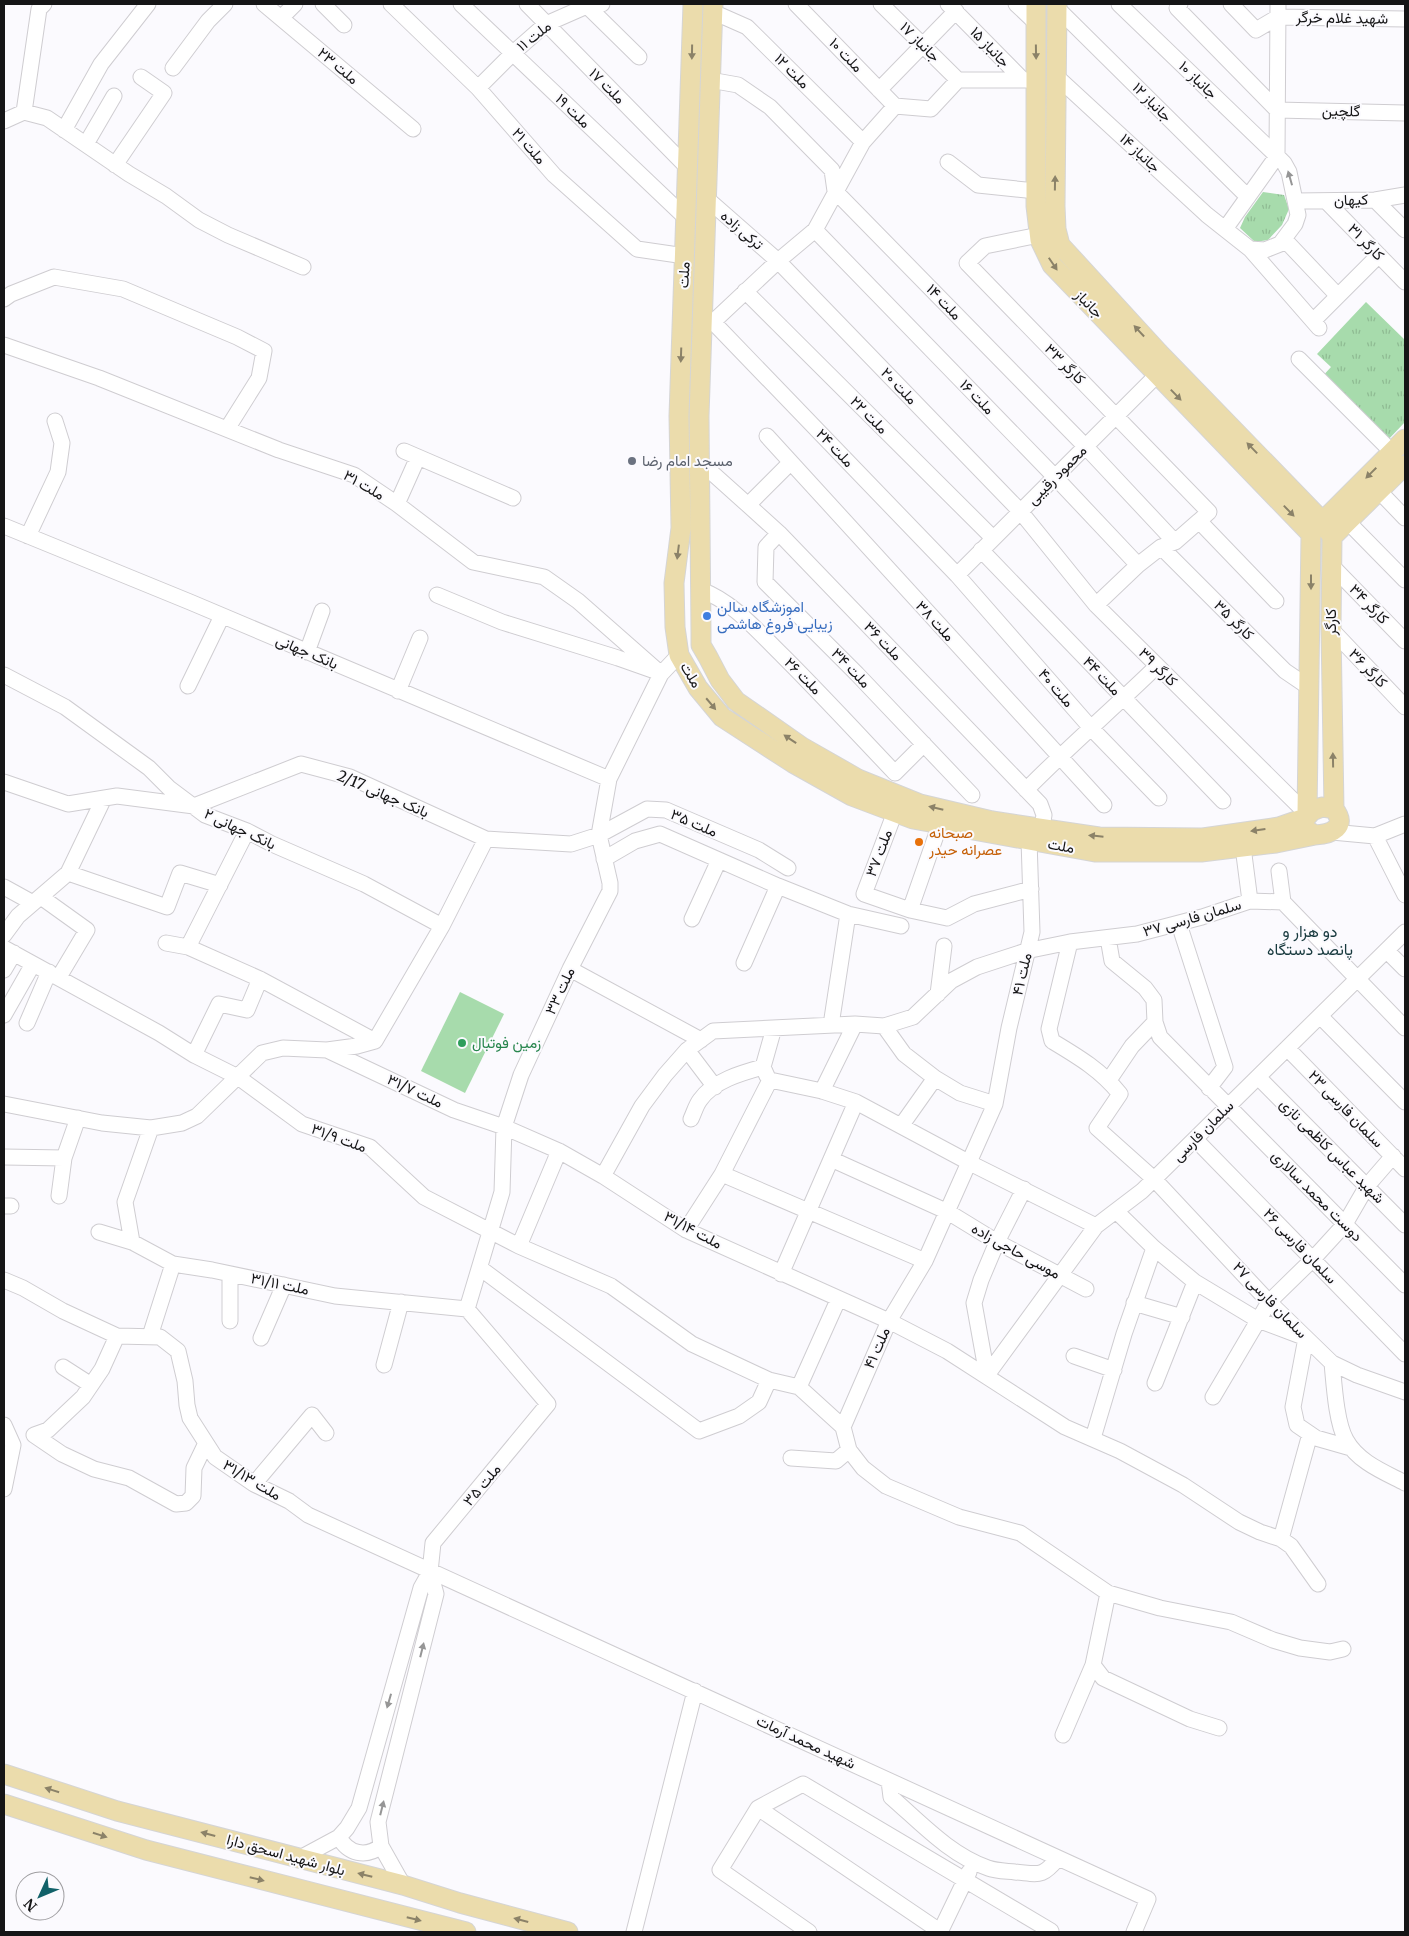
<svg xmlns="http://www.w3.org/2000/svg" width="1409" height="1936" font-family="Merriweather,Vazirmatn,serif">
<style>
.grass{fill:url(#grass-tufts)}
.pitch{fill:#a7dbac}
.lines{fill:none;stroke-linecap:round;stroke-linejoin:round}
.minor-casing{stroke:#cfcdd1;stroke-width:17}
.major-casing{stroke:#d5d5d5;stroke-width:21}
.minor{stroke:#fff;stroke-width:15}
.major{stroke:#ebdcac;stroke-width:19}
.oneway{fill:#8b8268}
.oneway2{fill:#969696}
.worship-dot{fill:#6b7280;stroke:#fbfafe;stroke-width:2}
.shop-dot{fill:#3f7fe0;stroke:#fbfafe;stroke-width:2}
.food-dot{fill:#e8710a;stroke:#fbfafe;stroke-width:2}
.leisure-dot{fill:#2e9e5b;stroke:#fbfafe;stroke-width:2}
.labels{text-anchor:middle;stroke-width:4;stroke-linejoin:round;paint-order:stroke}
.street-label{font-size:15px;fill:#151516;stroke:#fbfafe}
.worship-label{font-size:15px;fill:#5b616d;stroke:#fbfafe;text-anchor:start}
.shop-label{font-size:15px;fill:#366cbe;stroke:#fbfafe;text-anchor:start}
.food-label{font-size:15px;fill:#c56008;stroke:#fbfafe;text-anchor:start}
.leisure-label{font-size:15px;fill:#27864d;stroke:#fbfafe;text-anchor:start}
.neighbourhood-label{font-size:16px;fill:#17393d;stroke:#fbfafe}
</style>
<defs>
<pattern id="grass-tufts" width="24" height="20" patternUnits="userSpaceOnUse" patternTransform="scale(1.25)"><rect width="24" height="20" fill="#a7dbac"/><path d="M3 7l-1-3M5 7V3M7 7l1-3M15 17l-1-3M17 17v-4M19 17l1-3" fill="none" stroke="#8fbb93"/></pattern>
</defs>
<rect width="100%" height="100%" fill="#fbfafe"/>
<path class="grass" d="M1263 192 1284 195 1289 209 1282 225 1268 240 1255 242 1240 228 1245 217Z
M1366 302 1405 340V422L1386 442 1320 379 1331 367 1317 354Z"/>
<path class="pitch" d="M460 992 504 1014 465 1093 421 1071Z"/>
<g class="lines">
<g class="minor-casing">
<path id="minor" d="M264 4 413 129
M323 4 344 25
M391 4 478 88 554 175 637 249 685 256
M461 4 686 218
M527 4 688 168
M585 4 639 57
M796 4 895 106
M881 4 958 80
M948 4 1023 80H1028
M1016 4 1036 23
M1119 4 1277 156
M1180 4 1177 8 1277 110 1405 113
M1231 4 1256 30 1278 17 1405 19
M1057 8 1248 197
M713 12 747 27 863 142
M281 18 295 4
M173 68 208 21 225 4
M1056 76 1207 215 1250 249 1265 250 1280 244 1295 224 1298 215 1289 172 1284 163 1277 156 1225 229
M710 80 738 85 770 107 832 170 835 191 1085 446 1175 542
M478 88 512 54 546 24 587 6 602 4
M879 90 956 11
M24 112 39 9 44 4
M4 121 24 112 47 118 129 174 166 196 199 220 228 235 303 267
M64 130 101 64 148 4
M86 144 114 96
M1277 156 1278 4
M948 162 978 185 1036 191
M115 165 164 93 141 77
M706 198 778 261 1020 511 1096 605 1307 814
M1375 200 1405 230
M1296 201 1375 200 1405 195
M1326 201 1405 282
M815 230 1055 477 1138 565
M1039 235 985 246 967 263 1209 512 1199 521 1276 601
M1284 239 1338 296
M1250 249 1319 328
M745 291 993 538
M4 299 11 294 54 277 123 289 237 337 264 351 259 378 227 429
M703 320 713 322 778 261 815 230 863 142 895 106 931 109 958 80H1023
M1313 321 1379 255
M713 322 957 575 1091 728 1159 798
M4 345 99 378 279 450 354 475 397 504 473 562 544 577 578 601 661 674
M1299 359 1392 452
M767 436 1104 805
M404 451 513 498
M700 462 748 505
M790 463 748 505 779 533 1040 804 1044 815 1042 828
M1379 491 1405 518
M397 504 418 457
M1348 522 1405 580
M4 526 190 602 609 779
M779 533 766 547 765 582 857 674 972 795
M28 536 58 472 62 443 55 421
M1161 547 1285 671 1310 688
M981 550 1223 801
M1332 566 1405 641
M957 575 1157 375
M701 590C734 602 759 633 784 657 822 695 858 734 895 773L924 744
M437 595 502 622 618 658 652 670
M1096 605 1138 565 1161 547 1175 542 1199 521
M1331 629 1405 707
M307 652 322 611
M4 675 65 707 149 768 169 788 205 815 247 831 272 844 364 884 442 926
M188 686 222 616
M398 691 420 638
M4 782 68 804 117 796 194 806 301 764 350 777 486 839
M1026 790C1068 747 1114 708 1157 666
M895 812 864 894 910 910 947 918 974 904 1031 889
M1332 832 1375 836 1405 824
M1375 836 1405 895
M1243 847 1250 901
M604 859 635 841 660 834 778 886 848 914 901 926
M1279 871 1283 902
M68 873 167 907 180 873 220 885
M4 887 33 903
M41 897 87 930 59 977
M910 910 940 824
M692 919 719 860
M1179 924 1225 1067 1209 1088
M4 935 18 916 68 873 104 798
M1108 938 1112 961 1145 988 1154 1000 1155 1022 1160 1037 1405 1285
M1070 942 1049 1029 1052 1041C1077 1056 1101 1070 1120 1094L1097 1128 1154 1179 1269 1302 1332 1363 1357 1375 1405 1392
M166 943 188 947 260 979 375 1041
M188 947 247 831
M4 948 159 1033 194 1055 238 1077 302 1124 370 1147 424 1197 519 1246 611 1286 692 1344 769 1380
M1387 951 1405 969
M744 963 778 886
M570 969 701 1040
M4 970 14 953
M938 994 944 946
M4 1015 33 964
M1320 1016 1405 1102
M27 1023 49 972
M831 1025 848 914
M884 1026 904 1054 935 1078 960 1093 995 1104
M1287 1048 1405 1169
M327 1050 454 1110 504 1127 559 1151 603 1176 686 1230 889 1321 947 1351 1065 1427 1120 1451 1183 1485 1239 1522 1260 1532 1281 1539 1291 1546 1318 1584
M687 1050 715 1087
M194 1055 219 1004 247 1010 260 979
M767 1076 763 1067 774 1028
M1258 1077 1405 1225
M1109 1080 1132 1046 1155 1022
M822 1091 855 1024
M4 1104 102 1123 151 1128 182 1123 197 1116 262 1053 283 1048 327 1050 357 1046 375 1041 442 926 486 839 571 844 599 835 647 809 666 810 759 850 788 868
M691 1119C694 1113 696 1105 700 1100 713 1081 741 1073 763 1067
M901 1126 935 1078
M1195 1139 1405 1354
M4 1157 64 1158
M831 1159 948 1212 997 1242 1086 1289
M603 1176 642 1106 665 1075 687 1050 713 1031 855 1024 884 1026 913 1017 951 981 977 967 1026 951 1070 942 1137 934 1202 917 1250 901 1283 902 1405 1028
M59 1196 64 1158 78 1118
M4 1206H11
M1116 1211 1154 1248 1195 1282 1258 1320 1306 1338 1293 1407 1297 1425 1316 1438 1351 1448
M686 1230 722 1174
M99 1232 132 1242 173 1264 212 1270 335 1296 467 1309
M132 1242 125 1202 151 1128
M519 1246 559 1151
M925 1261 722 1174 770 1080 822 1091 856 1102 970 1163 1096 1226 1142 1191 1405 932
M480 1268 699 1431 739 1416 759 1402 769 1380 799 1387 843 1427 889 1321 925 1261 995 1104 1009 1028 1032 932 1029 840
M781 1274 856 1102
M4 1280 23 1288 63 1311 117 1336 160 1337 178 1351 185 1381 187 1405 190 1418 215 1457 254 1484 289 1501 308 1515 1148 1899 1134 1932
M1134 1303 1182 1317
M230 1321V1274
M150 1336 173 1264
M261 1338 284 1285
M1074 1356 1114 1370
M1332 1363C1334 1383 1336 1422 1346 1440 1358 1462 1384 1472 1405 1483
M384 1365 401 1302
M63 1367 91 1385
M987 1375 974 1303 981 1280 997 1242 1024 1189
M987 1375 1096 1226
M1155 1383 1195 1282
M799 1387 838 1300
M1213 1397 1269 1302 1313 1259 1345 1224 1367 1186 1393 1156
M4 1425 13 1445 4 1489
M843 1427 849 1450 863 1468 886 1486 959 1517 1020 1533 1108 1593 1160 1608 1231 1622 1273 1640 1300 1648 1330 1652 1343 1649
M34 1435 62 1454 94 1469 129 1478 176 1504 186 1503 193 1496 194 1468 206 1443
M34 1435 48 1430 83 1397 102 1369 117 1336
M1093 1438 1124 1334 1154 1248
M791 1458 836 1461 849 1450
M254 1484 312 1415 326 1433
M1281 1539 1310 1434
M1108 1593 1093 1665 1103 1678 1190 1719 1219 1728
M1063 1735 1093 1665
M889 1781 891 1797C921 1823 950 1855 988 1868 996 1871 1006 1871 1015 1872 1039 1874 1042 1878 1058 1858
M758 1808 941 1932
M339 1837C348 1854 366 1858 381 1846
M300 1858 339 1837 347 1828 359 1808 421 1588 430 1572
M403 1885 381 1846 378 1822 436 1594 430 1572 433 1543 548 1404 467 1309 502 1192 504 1127 521 1075 570 969 610 891V883L599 835 609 779 661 674 679 655
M634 1932 695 1691
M809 1932 720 1870 758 1808 803 1784 1051 1931
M940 1932 969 1872"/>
</g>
<g class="major-casing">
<path id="major" d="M693 4 679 416 681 528 674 583 675 627 679 655 698 688 722 717 793 763 852 796 913 819 1095 852H1201L1276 843 1315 835
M713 4 699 416 701 632V645L708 657 720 680 736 701 802 747 858 779 920 804 992 821 1099 837 1203 838 1279 827 1305 818
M1036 4V206L1040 240 1052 265 1311 534
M1057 4 1055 206 1056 229 1060 245 1159 353 1322 521 1332 537
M1315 529 1405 439
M1322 807 1334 809C1348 827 1332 834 1315 835L1305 829 1303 821 1312 811Z
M1334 809 1331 629 1332 537 1405 465
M1307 814 1311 534
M4 1774 117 1811 403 1885 460 1903 568 1932
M4 1804 146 1850 466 1932"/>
</g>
<use href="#minor" class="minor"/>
<use href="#major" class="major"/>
</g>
<defs><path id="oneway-solid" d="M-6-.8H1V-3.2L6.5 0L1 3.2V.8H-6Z" transform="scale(1.25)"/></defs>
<g class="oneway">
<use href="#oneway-solid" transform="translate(692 52) rotate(91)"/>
<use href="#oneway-solid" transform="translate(1036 52) rotate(89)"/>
<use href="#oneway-solid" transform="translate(1055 183) rotate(-89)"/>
<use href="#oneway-solid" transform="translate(1053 264) rotate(56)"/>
<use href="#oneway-solid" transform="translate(1139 331) rotate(-133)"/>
<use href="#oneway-solid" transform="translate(681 355) rotate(92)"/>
<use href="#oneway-solid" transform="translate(1176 395) rotate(46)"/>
<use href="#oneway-solid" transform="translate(1252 448) rotate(-134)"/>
<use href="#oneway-solid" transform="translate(1371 473) rotate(135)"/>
<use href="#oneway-solid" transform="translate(1289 511) rotate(46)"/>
<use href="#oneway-solid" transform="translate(678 552) rotate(97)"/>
<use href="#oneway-solid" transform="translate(1311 582) rotate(90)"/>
<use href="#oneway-solid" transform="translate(711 704) rotate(50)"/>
<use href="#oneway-solid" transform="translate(790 739) rotate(-146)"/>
<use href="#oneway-solid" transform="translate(1333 760) rotate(-91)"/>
<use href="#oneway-solid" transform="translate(936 808) rotate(-167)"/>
<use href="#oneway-solid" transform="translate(1258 830) rotate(172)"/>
<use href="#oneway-solid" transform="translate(1096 836) rotate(-174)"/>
<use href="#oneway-solid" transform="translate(52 1790) rotate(-162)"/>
<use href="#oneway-solid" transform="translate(208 1834) rotate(-165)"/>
<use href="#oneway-solid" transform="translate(100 1835) rotate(18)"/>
<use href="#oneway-solid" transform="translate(365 1875) rotate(-166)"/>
<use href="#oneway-solid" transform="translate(257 1879) rotate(14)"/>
<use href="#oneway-solid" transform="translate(414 1919) rotate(14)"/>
<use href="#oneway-solid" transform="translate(521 1920) rotate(-165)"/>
</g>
<g class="oneway2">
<use href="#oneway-solid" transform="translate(1290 178) rotate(-106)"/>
<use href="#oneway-solid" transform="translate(422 1650) rotate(-76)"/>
<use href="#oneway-solid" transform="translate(389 1701) rotate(106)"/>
<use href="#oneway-solid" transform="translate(382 1808) rotate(-76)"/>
</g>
<circle class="worship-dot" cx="632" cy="461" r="5"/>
<circle class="shop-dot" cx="707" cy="616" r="5"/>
<circle class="food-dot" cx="919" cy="842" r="5"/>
<circle class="leisure-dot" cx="462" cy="1043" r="5"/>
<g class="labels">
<g class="street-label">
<text transform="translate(1342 18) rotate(1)" y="5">شهید غلام خرگر</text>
<text transform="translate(534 36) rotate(-38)" y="5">ملت ۱۱</text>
<text transform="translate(920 42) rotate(45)" y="5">جانباز ۱۷</text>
<text transform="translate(990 47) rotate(46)" y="5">جانباز ۱۵</text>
<text transform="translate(846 55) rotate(46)" y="5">ملت ۱۰</text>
<text transform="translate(338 66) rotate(40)" y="5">ملت ۲۳</text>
<text transform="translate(792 71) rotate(45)" y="5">ملت ۱۲</text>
<text transform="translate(1198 80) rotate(44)" y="5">جانباز ۱۰</text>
<text transform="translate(607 86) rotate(45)" y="5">ملت ۱۷</text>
<text transform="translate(1152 102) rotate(45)" y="5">جانباز ۱۲</text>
<text transform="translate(573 111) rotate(44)" y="5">ملت ۱۹</text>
<text transform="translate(1341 111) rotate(1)" y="5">گلچین</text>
<text transform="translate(529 146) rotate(49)" y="5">ملت ۲۱</text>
<text transform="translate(1140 153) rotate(43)" y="5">جانباز ۱۴</text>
<text transform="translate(1351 200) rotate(-2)" y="5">کیهان</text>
<text transform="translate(742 230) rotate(41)" y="5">ترکی زاده</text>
<text transform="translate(1366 242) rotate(46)" y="5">کارگر ۳۱</text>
<text transform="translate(684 275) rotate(-87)" y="5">ملت</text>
<text transform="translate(944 302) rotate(46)" y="5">ملت ۱۴</text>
<text transform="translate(1089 304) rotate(46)" y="5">جانباز</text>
<text transform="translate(1065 364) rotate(45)" y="5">کارگر ۳۳</text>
<text transform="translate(899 386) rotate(46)" y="5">ملت ۲۰</text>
<text transform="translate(977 397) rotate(46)" y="5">ملت ۱۶</text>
<text transform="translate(869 415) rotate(45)" y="5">ملت ۲۲</text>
<text transform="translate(835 448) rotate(46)" y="5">ملت ۲۴</text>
<text transform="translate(1057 475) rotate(-45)" y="5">محمود رقیبی</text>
<text transform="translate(364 485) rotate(30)" y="5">ملت ۳۱</text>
<text transform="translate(1369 604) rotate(46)" y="5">کارگر ۳۴</text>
<text transform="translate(1234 620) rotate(45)" y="5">کارگر ۳۵</text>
<text transform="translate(935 621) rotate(47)" y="5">ملت ۳۸</text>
<text transform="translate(1331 622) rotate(-90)" y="5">کارگر</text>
<text transform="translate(883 641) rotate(46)" y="5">ملت ۳۶</text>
<text transform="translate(307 652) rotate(23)" y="5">بانک جهانی</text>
<text transform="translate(1158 667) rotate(45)" y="5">کارگر ۳۹</text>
<text transform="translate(851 668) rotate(46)" y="5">ملت ۳۴</text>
<text transform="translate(1368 668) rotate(46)" y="5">کارگر ۳۶</text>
<text transform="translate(691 675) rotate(58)" y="5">ملت</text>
<text transform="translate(803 676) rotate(45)" y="5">ملت ۲۶</text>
<text transform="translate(1102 676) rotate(46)" y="5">ملت ۴۴</text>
<text transform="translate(1056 688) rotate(49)" y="5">ملت ۴۰</text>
<text transform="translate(383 794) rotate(23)" y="5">بانک جهانی 2/17</text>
<text transform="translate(694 823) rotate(23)" y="5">ملت ۳۵</text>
<text transform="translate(240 829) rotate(25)" y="5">بانک جهانی ۲</text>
<text transform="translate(1061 846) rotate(10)" y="5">ملت</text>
<text transform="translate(879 853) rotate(-69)" y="5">ملت ۳۷</text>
<text transform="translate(1192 918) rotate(-16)" y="5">سلمان فارسی ۳۷</text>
<text transform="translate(1022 974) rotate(-77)" y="5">ملت ۴۱</text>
<text transform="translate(560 991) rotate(-65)" y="5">ملت ۳۳</text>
<text transform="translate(415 1091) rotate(25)" y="5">ملت ۳۱/۷</text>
<text transform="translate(1346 1109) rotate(46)" y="5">سلمان فارسی ۲۳</text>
<text transform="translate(1203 1131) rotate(-45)" y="5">سلمان فارسی</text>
<text transform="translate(339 1138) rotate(20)" y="5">ملت ۳۱/۹</text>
<text transform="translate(1332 1151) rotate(45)" y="5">شهید عباس کاظمی نازی</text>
<text transform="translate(1317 1196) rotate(45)" y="5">دوست محمد سالاری</text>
<text transform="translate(693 1230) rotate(28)" y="5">ملت ۳۱/۱۴</text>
<text transform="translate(1300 1246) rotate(46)" y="5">سلمان فارسی ۲۶</text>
<text transform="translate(1016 1251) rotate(29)" y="5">موسی حاجی زاده</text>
<text transform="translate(280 1284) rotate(12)" y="5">ملت ۳۱/۱۱</text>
<text transform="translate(1270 1300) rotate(46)" y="5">سلمان فارسی ۲۷</text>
<text transform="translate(877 1348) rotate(-66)" y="5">ملت ۴۱</text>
<text transform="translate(252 1480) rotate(31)" y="5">ملت ۳۱/۱۳</text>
<text transform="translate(482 1485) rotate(-50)" y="5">ملت ۳۵</text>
<text transform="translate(806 1742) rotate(25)" y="5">شهید محمد آرمات</text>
<text transform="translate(286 1855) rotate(15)" y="5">بلوار شهید اسحق دارا</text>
</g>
<g class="worship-label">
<text x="642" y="466">مسجد امام رضا</text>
</g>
<g class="shop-label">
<text x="717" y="612">اموزشگاه سالن<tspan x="717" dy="17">زیبایی فروغ هاشمی</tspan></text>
</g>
<g class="food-label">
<text x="929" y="838">صبحانه<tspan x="929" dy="17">عصرانه حیدر</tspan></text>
</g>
<g class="leisure-label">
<text x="472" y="1048">زمین فوتبال</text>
</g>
<g class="neighbourhood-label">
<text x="1310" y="937">دو هزار و<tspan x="1310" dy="18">پانصد دستگاه</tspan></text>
</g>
</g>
<rect width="1409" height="1936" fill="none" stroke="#151516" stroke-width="10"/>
<g transform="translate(40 1896) rotate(226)"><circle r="24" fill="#fbfafe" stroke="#9f9ea1"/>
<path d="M0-4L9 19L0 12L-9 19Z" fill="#116169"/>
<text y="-8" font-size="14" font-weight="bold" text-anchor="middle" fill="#151516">N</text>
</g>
</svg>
